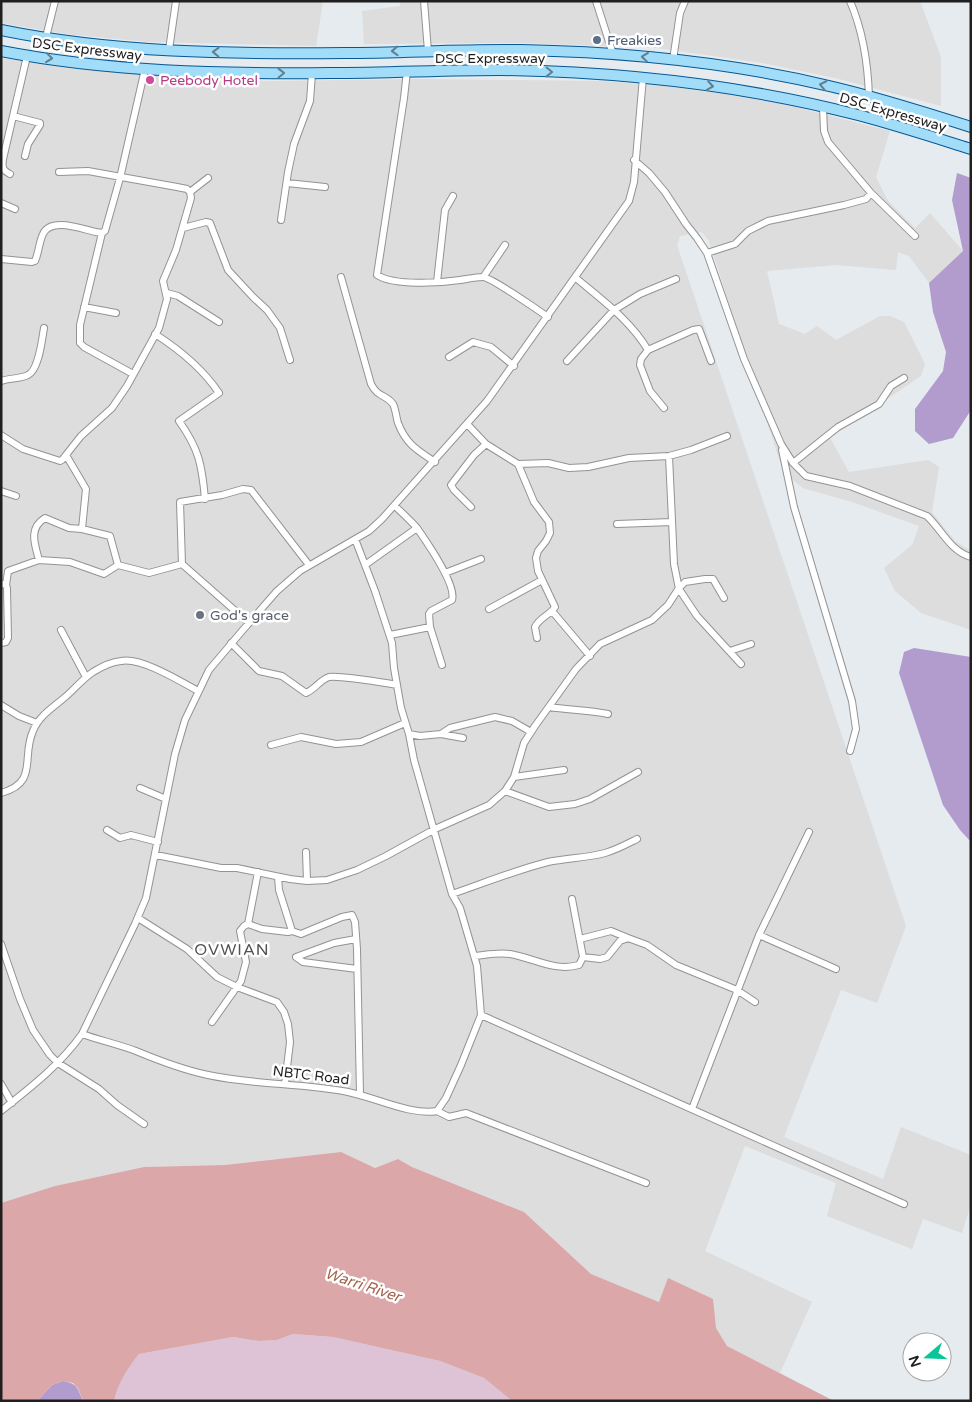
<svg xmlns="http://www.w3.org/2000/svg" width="972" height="1402" font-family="'Varela Round',sans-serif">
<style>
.residential{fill:#dcdddc}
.forest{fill:#b29bcd}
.wetland{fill:#ddc3d5}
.water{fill:#dba7a8}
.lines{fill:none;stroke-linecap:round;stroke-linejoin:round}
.minor-casing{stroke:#939393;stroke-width:8}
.primary-casing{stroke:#065794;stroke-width:12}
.minor{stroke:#fff;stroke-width:6}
.primary{stroke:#a1dcf8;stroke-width:10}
.oneway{stroke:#607e8c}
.service-dot{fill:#5c6f8a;stroke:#fff;stroke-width:2}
.hotel-dot{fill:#d1479c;stroke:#fff;stroke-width:2}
.worship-dot{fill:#6b7280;stroke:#fff;stroke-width:2}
.labels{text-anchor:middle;stroke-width:5;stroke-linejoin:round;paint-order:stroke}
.service-label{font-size:14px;fill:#4e5e75;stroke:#fff;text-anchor:start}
.street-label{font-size:14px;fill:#1f1f1f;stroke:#fff}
.hotel-label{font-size:14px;fill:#b23c85;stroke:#fff;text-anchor:start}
.worship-label{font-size:14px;fill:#5b616d;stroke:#fff;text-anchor:start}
.water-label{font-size:15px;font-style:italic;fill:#a3624b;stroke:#fff}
.quarter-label{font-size:16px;letter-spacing:1px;fill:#525252;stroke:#fff}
</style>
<rect width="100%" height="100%" fill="#e5ebef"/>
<path class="residential" d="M1 1H323L316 46 149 42 65 34 1 23Z
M400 1H920L941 57V106L835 78 762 63 657 48 522 43 364 44 362 11 400 6Z
M1 58 100 71 208 79 271 81 420 79 604 81 664 86 732 95 784 104 890 131 876 177 888 201 915 228 930 213 963 251 929 283 909 256 898 252 896 270 836 265 767 271 779 324 805 334 817 326 836 340 880 316H890L904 322 925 364 921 376 830 438 849 472 928 460 939 467 932 512 955 541 971 551V630L921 613 895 591 884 568 912 545 919 526 852 502 803 488 789 477 780 462 709 241 702 232 680 236 677 245 906 926 877 1003 841 990 784 1137 883 1179 901 1127 971 1155V1204L962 1233 923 1219 912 1249 827 1216 836 1183 745 1146 705 1251 812 1302 780 1373 727 1346 716 1328 660 1302 591 1274 524 1212 412 1167 398 1159 375 1168 340 1152 225 1165 144 1167 55 1186 1 1203Z"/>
<path class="forest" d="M957 173 971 178V410L953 438 929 444 915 431V409L943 371 946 352 933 312 929 283 963 251 952 200Z
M914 648 971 657V842L960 830 943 805 899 673 904 652Z
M63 1381C78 1384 77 1387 83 1401H37L52 1385Z"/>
<path class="wetland" d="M293 1334 333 1337 440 1361 484 1378 512 1401H114C118 1383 128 1368 139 1354L233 1337 258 1341 277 1340Z"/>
<path class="water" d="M341 1152 375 1168 398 1159 412 1167 524 1212 591 1274 659 1302 668 1278 713 1299 716 1328 727 1346 834 1401H512L484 1378 440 1361 333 1337 293 1334 277 1340 258 1341 233 1337 139 1354C128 1368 118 1383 114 1401H83L78 1388 73 1383 63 1381 52 1385 37 1401H1V1203L55 1186 144 1167 225 1165Z"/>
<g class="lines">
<g class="minor-casing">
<path id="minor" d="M424 1 428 51
M596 1 613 54
M850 1C863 31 868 64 869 97
M46 37 55 1
M169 50 176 1
M673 60 680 13 685 1
M407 71 404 98 377 275C394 286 440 283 460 280 467 279 476 277 483 277 490 277 538 310 548 317
M823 107 824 131 828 142 871 193 915 236
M13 116 40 123V125L28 144 25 156
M634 160 649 173 665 192 686 224 697 238 707 253 744 359 781 444 793 463 806 476 850 486 927 516C942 530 950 551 971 557
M10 174C2 170 2 167 3 159L27 56
M287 183 325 187
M190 192 208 178
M1 203 15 209
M281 220 288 172 294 144 310 101 312 73
M183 228 206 222 210 223 228 270 253 297 267 310 280 328 290 360
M102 233 80 325V343L84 347 133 374
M707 253 735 244 748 231 768 221 844 205 866 199 871 193
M1 259 32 262 35 261C39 252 39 242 43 234 51 217 81 229 96 232L102 233 105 231 120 178 145 69
M484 276 505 245
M341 277 371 384C378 398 386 394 393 404 396 410 396 417 398 423 406 444 417 450 435 462
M576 278C602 300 630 320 648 350
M437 282 445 210 453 196
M167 293 178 296 219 322
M84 307 116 313
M155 334C180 350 203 369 219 393L179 421C199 449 202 465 205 499
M449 357 473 342 491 347 514 366
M567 361 614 310 640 294 676 279
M1 381C10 378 20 379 28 375 39 370 42 339 44 328
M664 408 650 391 640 365 641 359 648 350 693 330 699 329 711 361
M468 425 486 444 518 464 534 502 549 522 550 533 546 541 538 551 536 558 538 571 555 607C550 615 539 618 535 627L537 638
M1 435 23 449 60 461 62 460 81 436 112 408 127 386 159 328 167 299 163 281 176 250 191 198 190 192 187 189 177 187 88 171 59 172
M782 450 794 507 852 701 856 729 850 751
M66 455 86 489 82 529
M669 456 674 564 679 589 697 616 741 664
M793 463 838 427 879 404 891 386 904 378
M518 464 548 463 569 468 588 467 629 458 669 456 691 450 727 436
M1 491 16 496
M395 506C402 513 410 520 417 528 426 541 457 585 452 600L431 611 429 614 430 627
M471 507 454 490 451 485 474 455 486 444
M617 524 672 522
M39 560C35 545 28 528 45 518L69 528 82 529 110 536 118 565
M365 565 417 528
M445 573 481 559
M6 585 8 571 39 560 70 562 104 574 118 565 149 573 182 564
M489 609 542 580
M552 611 590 656
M249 623 182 564 180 502 222 495 243 489 251 490 309 565
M61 630 86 677
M390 635 430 627 442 665
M1 643 6 642 8 638 7 588 6 585 2 584
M231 643 259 671 282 676 306 693C315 689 320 680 329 677 337 675 386 683 397 685
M730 651 751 644
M1 705 19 716 37 723
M549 707C569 710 588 710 608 714
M409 734 420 736 441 734 450 728 495 717 512 721 531 732
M441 734 463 738
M271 745 301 737 336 744 361 742 405 723
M514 777 564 770
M140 788 166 799
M505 791 549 807 575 804 590 799 638 772
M1 793C39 783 21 757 33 731 39 716 52 708 64 698 74 690 81 680 93 672 101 667 111 662 121 661 141 657 180 681 198 691
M107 830 120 838 131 835 158 842
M306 852 307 881
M156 856H161L221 868H237L290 879 307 881 327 880 357 870 386 856 435 829 489 805 505 791 514 777 524 743 535 726 576 669 600 644 652 620 668 605 679 588 685 582 705 579H713L724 598
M278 877 279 890 292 931
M452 894C484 883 516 870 548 862 567 858 587 858 605 853 616 850 627 844 637 839
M138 918 187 949 217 977 237 987 277 1002 284 1012 288 1024 290 1042 285 1084
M248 924 258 872
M759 935 836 969
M356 939 334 943 296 957 303 962 357 969
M580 939 611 931 628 938
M1 944 20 999 33 1030 50 1055 58 1063 99 1089 117 1105 144 1124
M474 956C485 955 499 952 510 954 534 958 554 972 579 965L583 957 572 899
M583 957 600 959 607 957 620 941 628 938 647 945 676 965 737 990 755 1002
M481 1015 904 1204
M212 1022 241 981 246 962 240 931 244 926 248 924 262 929 288 932 292 931 301 934 342 917 352 915 355 922 357 949 360 1094
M82 1034C99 1040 120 1045 136 1051 160 1061 184 1070 208 1075 254 1085 302 1083 348 1092 374 1097 412 1116 437 1111L446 1098 461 1065 481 1015 477 966 460 908 452 894 414 760 409 734 401 708 394 668 392 643 375 591 355 539
M1 1084 12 1103
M692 1109 759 935 809 832
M1 1111C30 1088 60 1065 82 1034L135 924 146 898 175 754 185 720 209 670 242 631 277 591 300 571 369 531 382 519 487 401 629 201 634 182 643 77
M437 1111 449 1117 466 1113 646 1183"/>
</g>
<g class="primary-casing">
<path id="primary" d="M1 30C114 53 230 54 344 53 403 53 462 49 521 50 624 52 729 62 829 86 877 97 924 112 971 127
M1 51C109 72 220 74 330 73 387 73 445 70 502 70 622 72 742 85 858 115 896 125 933 137 971 149"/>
</g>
<use href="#minor" class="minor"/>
<use href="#primary" class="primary"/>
</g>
<defs><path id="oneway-chevron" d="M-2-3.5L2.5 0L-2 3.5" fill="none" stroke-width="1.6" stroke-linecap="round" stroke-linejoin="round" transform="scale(1.25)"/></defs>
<g class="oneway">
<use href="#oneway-chevron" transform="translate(395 51) rotate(178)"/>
<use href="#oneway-chevron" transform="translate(216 52) rotate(-178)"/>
<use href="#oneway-chevron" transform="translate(645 57) rotate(-174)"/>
<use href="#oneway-chevron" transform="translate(49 58) rotate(6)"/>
<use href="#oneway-chevron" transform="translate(549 72) rotate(1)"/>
<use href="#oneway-chevron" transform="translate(281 73) rotate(-1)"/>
<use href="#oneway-chevron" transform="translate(823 85) rotate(-168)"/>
<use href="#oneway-chevron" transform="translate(710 86) rotate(9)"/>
</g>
<circle class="service-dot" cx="597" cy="40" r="5"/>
<circle class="hotel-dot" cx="150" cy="80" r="5"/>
<circle class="worship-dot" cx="200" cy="615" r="5"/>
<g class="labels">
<g class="service-label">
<text x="607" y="45">Freakies</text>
</g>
<g class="street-label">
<text transform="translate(87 49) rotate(7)" y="5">DSC Expressway</text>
<text x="490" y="63">DSC Expressway</text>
<text transform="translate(893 112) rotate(16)" y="5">DSC Expressway</text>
<text transform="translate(311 1075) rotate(7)" y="5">NBTC Road</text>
</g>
<g class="hotel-label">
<text x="160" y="85">Peebody Hotel</text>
</g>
<g class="worship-label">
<text x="210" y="620">God's grace</text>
</g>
<g class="water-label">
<text transform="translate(363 1285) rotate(18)" y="5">Warri River</text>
</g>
<g class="quarter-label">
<text x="232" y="955">OVWIAN</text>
</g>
</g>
<rect width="972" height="1402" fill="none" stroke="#1f1f1f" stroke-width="5"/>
<g transform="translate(927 1357) rotate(251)"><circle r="24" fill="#ffffff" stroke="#a5a5a5"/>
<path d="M0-4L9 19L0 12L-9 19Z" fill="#08c698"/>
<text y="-8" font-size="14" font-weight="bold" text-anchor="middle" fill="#1f1f1f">N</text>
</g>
</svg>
